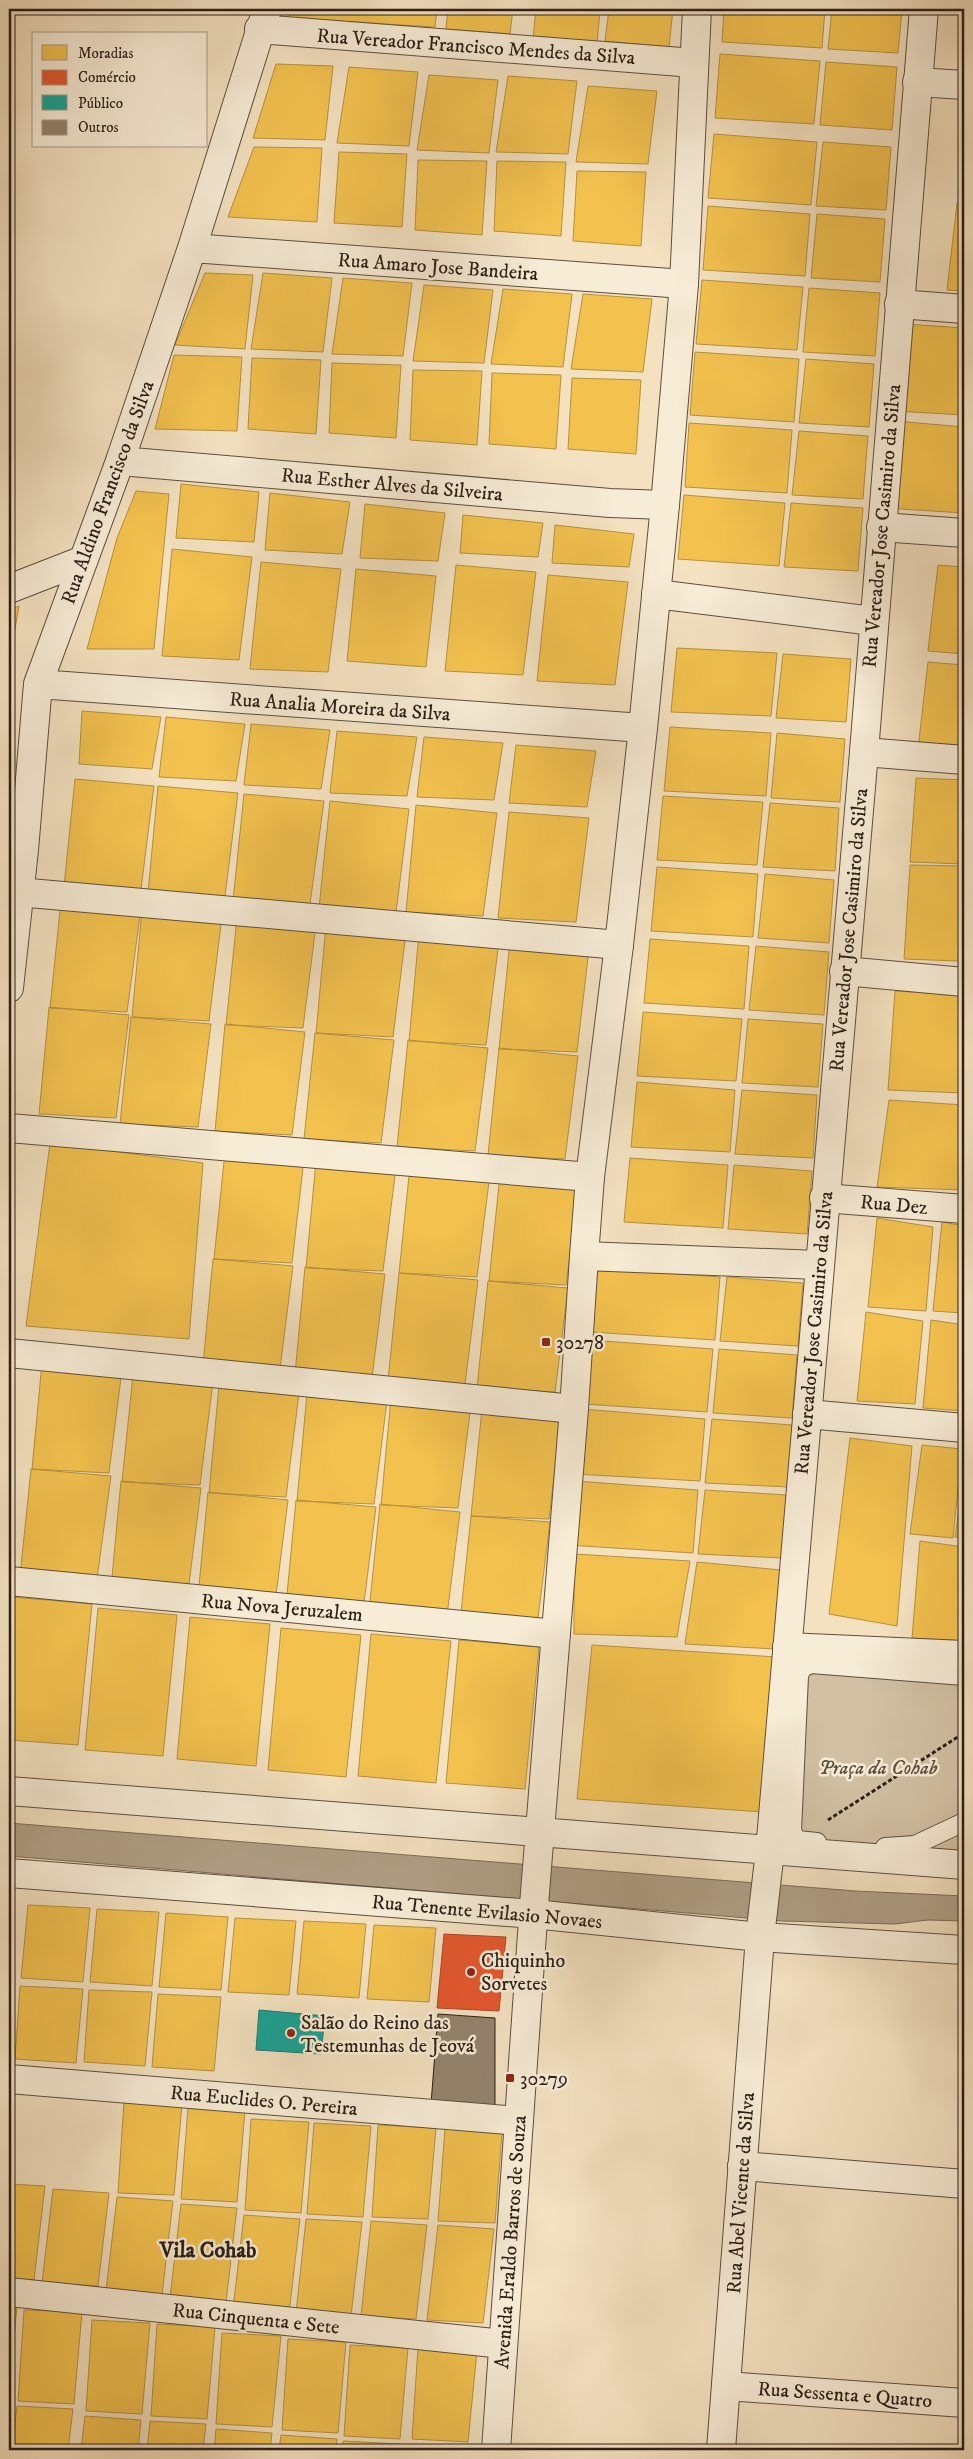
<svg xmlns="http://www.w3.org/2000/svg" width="973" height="2459" font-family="'IM FELL DW Pica',serif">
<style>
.green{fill:#d1c0a3;stroke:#7e6f5c}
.water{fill:#af9f86;stroke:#7a6b58}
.homes{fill:#f2c14e;stroke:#b6903d}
.shops{fill:#e4572e;stroke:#ac4626}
.public{fill:#17a398;stroke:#1d7b70}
.building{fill:#93836d;stroke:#2a1e14}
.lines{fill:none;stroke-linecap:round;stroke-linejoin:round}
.service-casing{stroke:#5c4f3f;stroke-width:20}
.minor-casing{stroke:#5c4f3f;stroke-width:30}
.tertiary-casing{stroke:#5c4f3f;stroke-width:30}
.path{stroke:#2a1e14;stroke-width:3;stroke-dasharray:4 2.5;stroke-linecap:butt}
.service{stroke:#f7ecd6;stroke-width:18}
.minor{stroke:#f7ecd6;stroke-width:28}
.tertiary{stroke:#f7ecd6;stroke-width:28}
.poi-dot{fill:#8f2418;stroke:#f7ecd6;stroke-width:2}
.labels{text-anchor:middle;stroke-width:5;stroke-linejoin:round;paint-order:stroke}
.street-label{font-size:20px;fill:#2a1e14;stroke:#f7ecd6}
.poi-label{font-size:20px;fill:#2a1e14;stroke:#f7ecd6;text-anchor:start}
.park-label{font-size:20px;font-style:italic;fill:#5c4f3f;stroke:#f7ecd6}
.quarter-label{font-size:22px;font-weight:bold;fill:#2a1e14;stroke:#f7ecd6}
</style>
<rect width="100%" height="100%" fill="#f3e1c0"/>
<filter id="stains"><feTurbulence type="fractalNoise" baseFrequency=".004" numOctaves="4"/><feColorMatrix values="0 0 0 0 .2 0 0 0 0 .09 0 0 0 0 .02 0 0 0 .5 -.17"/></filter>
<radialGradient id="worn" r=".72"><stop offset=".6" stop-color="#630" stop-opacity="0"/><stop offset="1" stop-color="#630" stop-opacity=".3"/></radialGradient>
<path class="green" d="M793 1663H964V1863L782 1843Z"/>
<path class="water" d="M9 1823 855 1891 964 1896V1921L928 1920 895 1924 782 1921 9 1856Z"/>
<path class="homes" d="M293 9H437L435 27 289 18Z
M448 9H513L510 34 446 29Z
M536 9H600L597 44 533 39Z
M609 9H673L669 47 605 41Z
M724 9H825L822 48 722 42Z
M832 9H902L898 53 828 49Z
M720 54 820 61 814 124 715 118Z
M826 62 897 67 892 130 820 125Z
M276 64 333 66 325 140 253 138Z
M349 67 418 72 409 146 337 143Z
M429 75 498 80 489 153 417 150Z
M508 76 577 81 568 154 496 152Z
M588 86 657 91 648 164 576 162Z
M964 102V195H958Z
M714 134 817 142 811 205 708 198Z
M823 142 891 147 886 210 816 206Z
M254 147 322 148 317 222 228 217Z
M339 152 407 154 402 227 334 223Z
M418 160 487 161 482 235 415 230Z
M497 161 566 162 561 236 494 231Z
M577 171 646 172 641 246 573 241Z
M957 203 964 204V291L947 290Z
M708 206 810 214 805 276 703 270Z
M817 214 885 219 880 282 811 278Z
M205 273 253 275 245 349 175 345Z
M263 273 332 278 323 352 251 349Z
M343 278 412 283 403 356 332 354Z
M702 280 803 287 797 350 696 344Z
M424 285 493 290 484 363 413 361Z
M809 288 880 293 875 356 803 352Z
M503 289 572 294 563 367 491 364Z
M583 294 652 299 643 372 571 369Z
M905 324 964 328V415L895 411Z
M695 352 799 359 794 422 690 415Z
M174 355 242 357 237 431 155 429Z
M252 358 321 360 316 434 248 429Z
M806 359 874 364 869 427 799 423Z
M332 363 401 365 396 438 329 433Z
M413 370 482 371 477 445 410 440Z
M492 373 561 375 556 449 489 444Z
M572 378 641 380 636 454 568 449Z
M895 421 964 427V513L885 508Z
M689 423 792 430 787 493 685 487Z
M799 431 868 436 863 499 792 495Z
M181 484 259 492 254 542 176 538Z
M136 491 169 494 154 649H87L117 538Z
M270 493 350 502 342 554 265 550Z
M684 495 785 503 779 566 678 559Z
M791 503 863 508 858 571 784 567Z
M365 504 445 513 438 561 360 558Z
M463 515 543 523 538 557 460 553Z
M555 525 634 534 629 567 552 563Z
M172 549 252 557 239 660 162 656Z
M261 562 341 569 328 672 250 669Z
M456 565 536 572 523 675 445 671Z
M938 565 964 567V654L928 651Z
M356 569 436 576 426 667 347 661Z
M548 575 628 582 615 685 537 681Z
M19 606 9 663V611Z
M677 648 777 653 771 716 671 712Z
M783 654 851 659 846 722 776 718Z
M928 662 964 665V752L918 749Z
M82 711 161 717 152 769 79 764Z
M166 717 245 724 236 781 159 777Z
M251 724 330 730 321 789 244 785Z
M670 727 771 733 766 796 664 791Z
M337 731 417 737 407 796 330 793Z
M9 733 12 823 9 824Z
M777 733 845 739 840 802 771 798Z
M424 737 503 743 494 800 417 797Z
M516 745 596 751 587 807 509 803Z
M916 778 964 780V864L910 862Z
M75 779 154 786 141 889 64 886Z
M158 786 238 793 225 896 148 893Z
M244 794 324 801 310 904 233 901Z
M663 796 763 802 757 865 657 860Z
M330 801 409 809 396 912 319 908Z
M770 803 839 808 835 871 763 867Z
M416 805 497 813 483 916 406 912Z
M509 812 589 818 576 922 498 918Z
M910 865 963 866 958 961 904 959Z
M657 867 758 874 753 937 651 931Z
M765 874 834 880 829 943 758 938Z
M61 901 141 908 127 1012 50 1008Z
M142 910 222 917 209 1021 132 1017Z
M237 918 316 925 303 1028 226 1025Z
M326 926 406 933 393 1037 316 1033Z
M419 934 499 941 486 1045 409 1041Z
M650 939 749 946 744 1009 644 1003Z
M510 942 589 949 577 1052 499 1049Z
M756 946 829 952 824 1015 749 1010Z
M895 991 964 995V1093L888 1090Z
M49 1007 129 1015 116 1118 39 1114Z
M643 1012 742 1019 736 1081 637 1076Z
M131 1017 211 1024 198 1127 120 1124Z
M748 1019 823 1024 818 1087 742 1083Z
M225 1024 305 1032 292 1135 215 1131Z
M315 1033 394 1040 381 1143 304 1139Z
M408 1040 488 1048 475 1151 397 1147Z
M499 1048 578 1056 565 1159 488 1155Z
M637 1082 735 1090 730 1152 631 1147Z
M742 1090 817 1095 813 1158 735 1154Z
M889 1100 964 1105V1190L877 1187Z
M50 1143 203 1163 189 1339 26 1326Z
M225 1152 304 1159 292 1263 214 1259Z
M630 1158 728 1165 723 1228 624 1222Z
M316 1161 396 1168 383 1271 306 1268Z
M734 1165 812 1171 807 1234 728 1229Z
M410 1166 490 1174 477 1277 399 1273Z
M500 1175 579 1182 566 1285 489 1281Z
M877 1218 933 1227 926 1311 868 1307Z
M942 1222 964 1226V1313L933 1311Z
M213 1259 293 1266 280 1369 203 1365Z
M305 1267 385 1274 372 1378 295 1374Z
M597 1268 720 1277 715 1340 591 1332Z
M399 1273 478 1280 465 1384 388 1380Z
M727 1277 803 1283 798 1346 720 1341Z
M488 1281 568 1288 555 1392 477 1388Z
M866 1312 923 1321 915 1404 857 1401Z
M931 1320 964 1325V1411L923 1408Z
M590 1340 713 1349 707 1412 583 1404Z
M719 1349 797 1355 792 1418 713 1413Z
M42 1363 122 1370 109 1473 32 1469Z
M133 1375 213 1382 200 1485 122 1482Z
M219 1386 299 1393 286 1497 209 1493Z
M307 1394 387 1401 374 1504 297 1501Z
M391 1398 471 1405 458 1508 381 1505Z
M482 1409 561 1416 549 1519 471 1516Z
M582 1409 705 1419 700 1481 575 1474Z
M712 1419 792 1425 788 1487 705 1483Z
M850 1438 912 1446 897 1626 829 1614Z
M922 1445 962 1449 953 1538 910 1534Z
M31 1469 111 1476 97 1579 20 1576Z
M964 1472V1538L955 1537Z
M121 1481 201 1488 188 1592 111 1588Z
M575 1481 698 1490 693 1553 568 1545Z
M705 1490 787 1495 782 1558 698 1554Z
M208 1492 288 1500 275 1603 198 1596Z
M296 1500 376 1507 363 1611 286 1605Z
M380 1504 460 1512 447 1615 369 1611Z
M471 1516 550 1522 537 1626 460 1622Z
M920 1541 964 1547V1641L912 1638Z
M574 1554 690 1561 677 1637 574 1634Z
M697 1562 781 1570 775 1649 685 1644Z
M13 1597 92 1604 78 1745 9 1740V1637Z
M98 1608 177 1615 163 1756 85 1750Z
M190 1617 270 1624 256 1766 177 1759Z
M281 1628 361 1635 346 1777 268 1770Z
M371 1634 451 1641 436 1783 358 1776Z
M459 1640 539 1647 525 1789 446 1783Z
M592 1645 777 1657 763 1812 577 1799Z
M28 1905 90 1908 83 1982 21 1978Z
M97 1909 159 1912 152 1986 90 1982Z
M166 1913 228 1917 221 1990 159 1987Z
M235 1918 296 1921 289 1995 228 1992Z
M304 1921 366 1924 359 1998 297 1994Z
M374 1925 436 1928 429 2002 367 1999Z
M20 1986 83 1989 76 2063 15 2059Z
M89 1990 152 1992 145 2066 84 2062Z
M158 1994 221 1997 214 2071 152 2067Z
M124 2101 182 2104 174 2195 118 2193Z
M188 2108 245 2111 237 2202 181 2199Z
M251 2119 309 2122 301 2213 245 2210Z
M314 2123 371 2126 363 2217 307 2214Z
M378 2125 436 2128 428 2219 372 2217Z
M445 2129 502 2132 495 2223 438 2221Z
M9 2184 45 2186 34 2280 9 2279Z
M53 2189 109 2193 98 2286 42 2283Z
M117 2197 173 2201 162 2295 106 2291Z
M181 2204 237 2208 226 2302 170 2298Z
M244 2215 300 2219 289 2313 233 2309Z
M306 2219 362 2222 351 2316 296 2313Z
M371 2221 427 2225 416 2319 361 2316Z
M438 2225 494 2229 483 2323 427 2320Z
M9 2306H17L9 2395Z
M24 2310 82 2312 74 2404 18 2401Z
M92 2320 150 2323 142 2414 86 2411Z
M157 2324 215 2327 207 2419 151 2416Z
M222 2333 281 2336 272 2427 216 2424Z
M288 2339 346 2342 338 2433 282 2430Z
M350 2345 408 2348 400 2439 344 2436Z
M418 2348 477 2351 468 2442 412 2439Z
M17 2406 73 2409 68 2450H12Z
M85 2416 141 2420 138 2450H81Z
M150 2421 206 2424 203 2450H147Z
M216 2429 272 2433 270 2450H214Z
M281 2435 337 2439 336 2450H279Z
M343 2441 400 2444 399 2450H342Z
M411 2444 468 2447 467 2450H411Z"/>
<path class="shops" d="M444 1934 506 1937 499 2011 437 2008Z"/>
<path class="public" d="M259 2010 325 2016 321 2054 256 2050Z"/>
<path class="building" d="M438 2014 495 2018V2107L431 2104Z"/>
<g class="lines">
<g class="service-casing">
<path id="service" d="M817 1842 797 1840 792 1831 799 1676 802 1668 811 1664 964 1676
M885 1847 915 1845 964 1822"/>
</g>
<g class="minor-casing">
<path id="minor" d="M259 29 694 63
M917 82 964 85
M192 248 684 284
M899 304 964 309
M120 461 610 503 665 505
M881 527 964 533
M9 589 81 561
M656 594 873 621
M38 684 643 728
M864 752 964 760
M18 892 619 945
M844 971 964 982
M9 988 24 850 38 684 120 461 192 248 267 9
M9 1128 590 1177
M824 1198 964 1209
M584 1256 819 1265
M9 1353 574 1409
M807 1414 964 1428
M9 1581 556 1634
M787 1647 964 1655
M760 1937 964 1950
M9 2079 519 2121
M742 2166 964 2184
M9 2292 503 2344
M726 2386 964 2403"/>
</g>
<g class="tertiary-casing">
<path id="tertiary" d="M9 1791 964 1865
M9 1873 533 1914 760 1937
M496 2450 534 1905 574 1409 584 1256 590 1177 619 945 643 728 665 505 684 284 697 9
M721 2450 760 1937 770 1851 864 752 924 9"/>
</g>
<path class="path" d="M828 1820 964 1733"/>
<use href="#service" class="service"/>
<use href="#minor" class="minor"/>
<use href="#tertiary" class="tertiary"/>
</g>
<g class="poi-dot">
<rect x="541" y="1337" width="10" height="10" rx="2.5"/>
<circle cx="471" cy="1972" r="5"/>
<circle cx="291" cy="2033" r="5"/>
<rect x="505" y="2073" width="10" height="10" rx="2.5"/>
</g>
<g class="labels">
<g class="street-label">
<text transform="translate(476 46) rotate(4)" y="7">Rua Vereador Francisco Mendes da Silva</text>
<text transform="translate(438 266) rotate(4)" y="7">Rua Amaro Jose Bandeira</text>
<text transform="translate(392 484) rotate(5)" y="7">Rua Esther Alves da Silveira</text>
<text transform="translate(107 492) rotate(-70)" y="7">Rua Aldino Francisco da Silva</text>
<text transform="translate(881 526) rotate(-85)" y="7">Rua Vereador Jose Casimiro da Silva</text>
<text transform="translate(340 706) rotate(4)" y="7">Rua Analia Moreira da Silva</text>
<text transform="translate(848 930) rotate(-85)" y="7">Rua Vereador Jose Casimiro da Silva</text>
<text transform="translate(894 1204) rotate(5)" y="7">Rua Dez</text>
<text transform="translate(813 1333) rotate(-85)" y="7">Rua Vereador Jose Casimiro da Silva</text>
<text transform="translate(282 1607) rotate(5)" y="7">Rua Nova Jeruzalem</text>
<text transform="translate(487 1911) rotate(5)" y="7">Rua Tenente Evilasio Novaes</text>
<text transform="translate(264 2100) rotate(5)" y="7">Rua Euclides O. Pereira</text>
<text transform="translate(740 2193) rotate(-86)" y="7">Rua Abel Vicente da Silva</text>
<text transform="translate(510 2242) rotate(-86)" y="7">Avenida Eraldo Barros de Souza</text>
<text transform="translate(256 2318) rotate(6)" y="7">Rua Cinquenta e Sete</text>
<text transform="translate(845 2394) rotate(4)" y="7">Rua Sessenta e Quatro</text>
</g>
<g class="poi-label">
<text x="556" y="1349">30278</text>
<text x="481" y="1967">Chiquinho<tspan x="481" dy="23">Sorvetes</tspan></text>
<text x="301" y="2029">Salão do Reino das<tspan x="301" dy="23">Testemunhas de Jeová</tspan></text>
<text x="520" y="2085">30279</text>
</g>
<g class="park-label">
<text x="878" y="1774">Praça da Cohab</text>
</g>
<g class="quarter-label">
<text x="208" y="2257">Vila Cohab</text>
</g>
</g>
<rect width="973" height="2459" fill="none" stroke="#f3e1c0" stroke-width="30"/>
<rect x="10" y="10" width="953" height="2439" fill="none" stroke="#2a1e14" stroke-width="2.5"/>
<rect x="15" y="15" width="943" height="2429" fill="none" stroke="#2a1e14"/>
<rect x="32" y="32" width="175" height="115" fill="#f7ecd6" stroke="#a59a88"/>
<rect x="42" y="45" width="25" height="15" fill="#f2c14e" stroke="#a59a88"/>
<text x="78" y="58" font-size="15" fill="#2a1e14">Moradias</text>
<rect x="42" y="70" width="25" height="15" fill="#e4572e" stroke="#a59a88"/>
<text x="78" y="82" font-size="15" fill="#2a1e14">Comércio</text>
<rect x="42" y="95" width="25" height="15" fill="#17a398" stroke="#a59a88"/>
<text x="78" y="108" font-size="15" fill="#2a1e14">Público</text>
<rect x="42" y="120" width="25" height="15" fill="#93836d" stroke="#a59a88"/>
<text x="78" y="132" font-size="15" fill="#2a1e14">Outros</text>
<rect width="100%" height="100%" filter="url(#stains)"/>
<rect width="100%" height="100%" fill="url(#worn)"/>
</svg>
